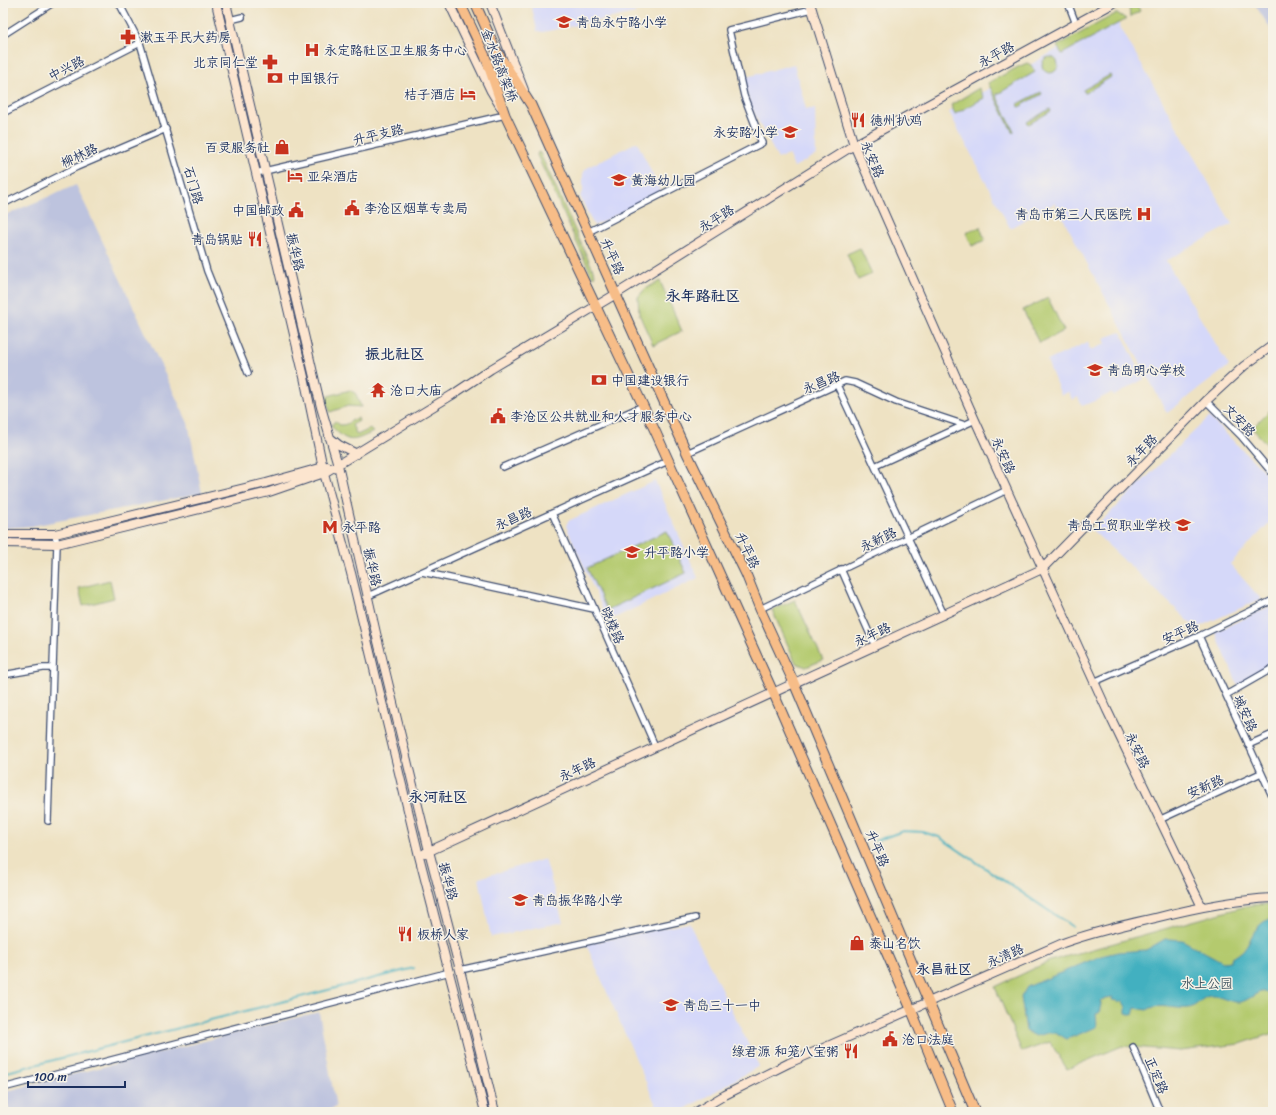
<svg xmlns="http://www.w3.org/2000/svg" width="1276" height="1115" font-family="Sriracha,'LXGW WenKai TC',sans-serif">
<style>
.built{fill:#d5d8f9}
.industrial{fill:#bdc3de}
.green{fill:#b4ca6e;stroke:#687c66}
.water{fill:#43b0c0;stroke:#2f708f}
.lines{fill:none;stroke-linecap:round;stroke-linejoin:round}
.stream{stroke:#43b0c0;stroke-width:2}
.street-casing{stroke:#3b4a6d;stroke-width:8}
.secondary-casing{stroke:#3b4a6d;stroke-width:10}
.primary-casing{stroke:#3b4a6d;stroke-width:11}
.street{stroke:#fff;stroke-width:5.5}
.secondary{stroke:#fce5cf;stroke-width:8}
.primary{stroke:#f7bd88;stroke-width:9}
.labels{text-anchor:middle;stroke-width:3;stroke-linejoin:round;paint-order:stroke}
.poi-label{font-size:13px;fill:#1b2f5e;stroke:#f7f3e8;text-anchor:start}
.street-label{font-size:13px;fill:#1b2f5e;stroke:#f7f3e8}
.park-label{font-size:13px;fill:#415662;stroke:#f7f3e8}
.neighbourhood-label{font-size:14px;font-weight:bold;fill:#1b2f5e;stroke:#f7f3e8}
.quarter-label{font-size:15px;font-weight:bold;fill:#1b2f5e;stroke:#f7f3e8}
</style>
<rect width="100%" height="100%" fill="#f7f3e8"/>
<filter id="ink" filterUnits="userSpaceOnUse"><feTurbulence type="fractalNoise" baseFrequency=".025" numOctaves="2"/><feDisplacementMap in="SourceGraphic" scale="8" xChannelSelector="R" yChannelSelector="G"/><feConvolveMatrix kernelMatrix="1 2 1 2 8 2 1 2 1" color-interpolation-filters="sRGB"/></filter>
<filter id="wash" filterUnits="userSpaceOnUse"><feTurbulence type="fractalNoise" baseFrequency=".012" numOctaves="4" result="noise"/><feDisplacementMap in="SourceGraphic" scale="16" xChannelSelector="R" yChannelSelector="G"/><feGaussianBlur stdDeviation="0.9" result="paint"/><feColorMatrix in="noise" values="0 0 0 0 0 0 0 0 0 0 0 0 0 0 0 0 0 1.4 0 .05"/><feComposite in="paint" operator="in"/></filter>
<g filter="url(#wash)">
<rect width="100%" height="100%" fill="#eee2c3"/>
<path class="built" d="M531 3H633L635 13 543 32 537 31Z
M1114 16 1232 224 1166 261 1229 366 1167 413 1055 203 1010 228 949 112Z
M794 64 806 109H815L816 155 794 167 788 154 778 159 750 105 743 78Z
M637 142 661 192 594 226 580 196 583 192V174L585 170 590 166Z
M1121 332 1144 379 1114 396 1111 393 1097 400 1082 406 1078 397 1072 400 1069 392 1061 395 1047 361 1088 342 1090 350 1106 344 1104 338Z
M1209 417 1273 480V519L1230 564 1261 599 1196 628 1092 530Z
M655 481 698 578 608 621 566 526 568 521Z
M1273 605V665L1238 685 1215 632Z
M545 859 563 922 491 937 479 878Z
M689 923 759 1066 680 1112H659L586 944Z"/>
<path class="industrial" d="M1254 3H1273V32L1261 14Z
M76 185 188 423 202 493 32 526 3 528V216Z
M319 1012 336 1107 324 1112H10L3 1092Z"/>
<path class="green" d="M1136 3 1140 11 1130 17 1129 7Z
M1117 13 1126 19 1062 54 1057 46Z
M1042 65a8 8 0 1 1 16 0a8 8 0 1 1-16 0Z
M1027 63 1031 65 1035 72 996 95 1014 131 1013 133 988 83 1018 67Z
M1110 75 1111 77 1085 93 1083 90Z
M979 88 984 98 955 114 951 105Z
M1041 92 1042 94 1019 107 1018 104Z
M1050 109 1051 111 1029 124 1027 122Z
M538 152 540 153 595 274 594 277 592 276 537 155Z
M980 227 985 240 972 246 966 233Z
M860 248 872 274 858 280 847 254Z
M660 281 682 331 653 345 639 314 638 297 645 289Z
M1048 298 1064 331 1039 343 1023 310Z
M350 390 356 394 361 407 348 406 330 412 326 399 328 396Z
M1273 407V451L1252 428Z
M358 418 359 421 352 425 357 435 370 429 373 432C351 443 348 443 331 426L335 421 340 425C350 425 349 420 358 418Z
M667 531 686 573 607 610 587 568Z
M110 580 114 598 83 606 79 588Z
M795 600 823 660 806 667 796 663 772 610Z
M1273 904V1033L1240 1044 1180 1051 1122 1046 1067 1069 1050 1042 1022 1052 995 987 1050 961 1250 905Z"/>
<path class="water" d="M1271 918H1273V995C1269 994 1265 991 1261 992 1257 992 1248 1001 1240 1002 1229 1003 1220 995 1210 996 1201 997 1197 1007 1189 1008 1175 1010 1159 1002 1147 1010L1135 1008 1133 1015 1126 1013V1007L1122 1000 1118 1003 1117 1001 1112 1000 1113 997 1106 998 1100 1001 1101 1004 1099 1013 1096 1014 1097 1027 1067 1039 1055 1033H1048L1036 1036 1026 1031 1021 997 1027 987 1101 956 1118 952 1146 950 1165 939H1170L1182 940 1223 962 1230 961 1231 959C1235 956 1241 953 1244 949 1254 936 1253 926 1271 918Z"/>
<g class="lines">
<path class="stream" d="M875 841 903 831 923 832 939 837 1073 927
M3 1073 414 968"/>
</g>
</g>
<g filter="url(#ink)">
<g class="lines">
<g class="street-casing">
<path id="street" d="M119 3 140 43 207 271 248 373
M1068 3 1076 24
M230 20 242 17
M3 35 53 3
M3 113 140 43
M256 173 505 115
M3 204 77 167 166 129
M588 232 762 143 744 96 729 30 812 9
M837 385 944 615
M1206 401 1241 436 1273 474
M687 453 845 381 855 383 896 402 965 425
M875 466 975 420
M503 467 643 406
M552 513 655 746
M841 569 875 646
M422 572 594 609
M368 596 668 461
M760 609 1007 490
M1199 636 1273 798
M3 675 43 668H53
M1094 682 1199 636 1273 600
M1226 695 1273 668
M1248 745 1273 734
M1159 820 1261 773
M48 821 57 544 55 534
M460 970 695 918
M1133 1047 1160 1112
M3 1088 450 972"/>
</g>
<g class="secondary-casing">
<path id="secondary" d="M216 3 304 377 324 473 351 573 419 856 485 1112
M226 3 321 407 338 465 376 633 429 851 460 970 495 1112
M449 3 491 91 500 106
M490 3 524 90
M810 3 854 145 975 420 1107 710 1202 907
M329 437 339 445 357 454
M3 534H55L266 483 327 466
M3 543 57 544 269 492 324 473 452 395 491 369 616 294 854 145 1114 3
M425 853 1042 569 1206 401 1244 366 1273 345
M696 1112 725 1095 789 1063 1063 943C1093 932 1124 925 1155 918 1194 908 1233 900 1273 898"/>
</g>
<g class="primary-casing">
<path id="primary" d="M460 3 485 56 505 115 656 433 773 692 911 1009 953 1112
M475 3 496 50 531 105 687 453 746 574 760 609 794 683 975 1112"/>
</g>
<use href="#street" class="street"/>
<use href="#secondary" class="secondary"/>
<use href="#primary" class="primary"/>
</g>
</g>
<defs>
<g id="school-bare" transform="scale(1.2)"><path d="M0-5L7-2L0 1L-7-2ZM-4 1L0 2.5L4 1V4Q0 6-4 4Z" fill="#c8321e" stroke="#f7f3e8" stroke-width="2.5" paint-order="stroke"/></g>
<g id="pharmacy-bare" transform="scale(1.2)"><path d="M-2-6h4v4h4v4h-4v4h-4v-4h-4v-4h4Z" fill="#c8321e" stroke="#f7f3e8" stroke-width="2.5" paint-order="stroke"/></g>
<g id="hospital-bare" transform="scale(1.2)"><path d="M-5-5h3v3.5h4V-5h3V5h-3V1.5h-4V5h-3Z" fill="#c8321e" stroke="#f7f3e8" stroke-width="2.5" paint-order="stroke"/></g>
<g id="bank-bare" transform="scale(1.2)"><path d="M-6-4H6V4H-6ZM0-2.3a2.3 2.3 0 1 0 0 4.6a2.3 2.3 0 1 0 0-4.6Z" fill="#c8321e" stroke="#f7f3e8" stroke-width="2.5" paint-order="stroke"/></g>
<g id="hotel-bare" transform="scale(1.2)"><path d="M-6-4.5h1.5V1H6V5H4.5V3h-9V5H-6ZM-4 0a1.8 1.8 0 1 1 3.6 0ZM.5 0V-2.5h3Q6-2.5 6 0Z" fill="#c8321e" stroke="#f7f3e8" stroke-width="2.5" paint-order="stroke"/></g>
<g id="restaurant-bare" transform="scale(1.2)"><path d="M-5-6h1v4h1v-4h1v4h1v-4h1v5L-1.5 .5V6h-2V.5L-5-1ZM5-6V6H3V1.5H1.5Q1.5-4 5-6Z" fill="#c8321e" stroke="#f7f3e8" stroke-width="2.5" paint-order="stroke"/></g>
<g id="shop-bare" transform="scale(1.2)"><path d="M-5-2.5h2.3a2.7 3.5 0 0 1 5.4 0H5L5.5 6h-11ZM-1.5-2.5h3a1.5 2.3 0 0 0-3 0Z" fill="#c8321e" stroke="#f7f3e8" stroke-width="2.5" paint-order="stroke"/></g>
<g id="civic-bare" transform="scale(1.2)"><path d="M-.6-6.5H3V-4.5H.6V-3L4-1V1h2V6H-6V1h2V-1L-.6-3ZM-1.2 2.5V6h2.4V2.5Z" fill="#c8321e" stroke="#f7f3e8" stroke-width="2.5" paint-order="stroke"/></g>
<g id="temple-bare" transform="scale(1.2)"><path d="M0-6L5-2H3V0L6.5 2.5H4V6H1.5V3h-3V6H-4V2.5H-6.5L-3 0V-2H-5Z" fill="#c8321e" stroke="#f7f3e8" stroke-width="2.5" paint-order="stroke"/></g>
<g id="metro-bare" transform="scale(1.2)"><path d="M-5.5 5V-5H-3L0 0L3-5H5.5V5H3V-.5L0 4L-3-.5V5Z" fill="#c8321e" stroke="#f7f3e8" stroke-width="2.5" paint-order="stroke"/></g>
</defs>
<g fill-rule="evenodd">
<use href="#school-bare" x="564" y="22"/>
<use href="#pharmacy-bare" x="128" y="37"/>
<use href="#hospital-bare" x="312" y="50"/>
<use href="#pharmacy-bare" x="270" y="62"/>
<use href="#bank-bare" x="275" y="78"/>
<use href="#hotel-bare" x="468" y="94"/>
<use href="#restaurant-bare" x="858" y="120"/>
<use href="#school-bare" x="790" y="132"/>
<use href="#shop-bare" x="282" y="147"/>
<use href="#hotel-bare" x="295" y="176"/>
<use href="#school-bare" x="619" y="180"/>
<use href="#civic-bare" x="352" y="208"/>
<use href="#civic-bare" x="296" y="210"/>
<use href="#hospital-bare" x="1144" y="214"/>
<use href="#restaurant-bare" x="255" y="239"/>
<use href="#school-bare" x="1095" y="370"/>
<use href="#bank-bare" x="599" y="380"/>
<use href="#temple-bare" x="378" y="390"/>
<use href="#civic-bare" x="498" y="416"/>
<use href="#school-bare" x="1183" y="525"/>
<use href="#metro-bare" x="330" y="527"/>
<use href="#school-bare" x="632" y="552"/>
<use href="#school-bare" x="520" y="900"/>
<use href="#restaurant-bare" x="405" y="934"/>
<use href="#shop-bare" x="857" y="943"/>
<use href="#school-bare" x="671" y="1005"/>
<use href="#civic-bare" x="890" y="1039"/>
<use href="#restaurant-bare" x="851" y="1051"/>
</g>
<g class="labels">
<g class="poi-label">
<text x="576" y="27">青岛永宁路小学</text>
<text x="140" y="42">漱玉平民大药房</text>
<text x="324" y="55">永定路社区卫生服务中心</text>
<text x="258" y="67" text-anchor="end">北京同仁堂</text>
<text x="287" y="83">中国银行</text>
<text x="456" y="99" text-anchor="end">桔子酒店</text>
<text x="870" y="125">徳州扒鸡</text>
<text x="778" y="137" text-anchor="end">永安路小学</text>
<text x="270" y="152" text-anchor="end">百灵服务社</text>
<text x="307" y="181">亚朵酒店</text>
<text x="631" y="185">黄海幼儿园</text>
<text x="364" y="213">李沧区烟草专卖局</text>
<text x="284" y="215" text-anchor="end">中国邮政</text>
<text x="1132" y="219" text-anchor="end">青岛市第三人民医院</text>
<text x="243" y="244" text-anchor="end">青岛锅贴</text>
<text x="1107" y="375">青岛明心学校</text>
<text x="611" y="385">中国建设银行</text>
<text x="390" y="395">沧口大庙</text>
<text x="510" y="421">李沧区公共就业和人才服务中心</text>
<text x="1171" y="530" text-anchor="end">青岛工贸职业学校</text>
<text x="342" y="532">永平路</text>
<text x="644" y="557">升平路小学</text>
<text x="532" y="905">青岛振华路小学</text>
<text x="417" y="939">板桥人家</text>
<text x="869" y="948">泰山名饮</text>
<text x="683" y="1010">青岛三十一中</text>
<text x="902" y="1044">沧口法庭</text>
<text x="839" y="1056" text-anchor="end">绿君源 和笼八宝粥</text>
</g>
<g class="street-label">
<text transform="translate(996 54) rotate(-29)" y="5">永平路</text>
<text transform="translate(500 65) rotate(69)" y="5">金水路高架桥</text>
<text transform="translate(66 68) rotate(-27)" y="5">中兴路</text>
<text transform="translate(378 134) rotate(-13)" y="5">升平支路</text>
<text transform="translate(79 155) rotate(-25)" y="5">柳林路</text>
<text transform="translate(873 159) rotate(67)" y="5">永安路</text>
<text transform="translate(194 185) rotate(74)" y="5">石门路</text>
<text transform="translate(716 218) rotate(-32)" y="5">永平路</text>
<text transform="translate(296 252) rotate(77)" y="5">振华路</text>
<text transform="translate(613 256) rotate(66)" y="5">升平路</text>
<text transform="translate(821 382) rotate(-22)" y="5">永昌路</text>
<text transform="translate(1240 420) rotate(46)" y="5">文安路</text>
<text transform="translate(1141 450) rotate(-46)" y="5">永年路</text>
<text transform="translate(1004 455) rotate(66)" y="5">永安路</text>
<text transform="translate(513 518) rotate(-24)" y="5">永昌路</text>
<text transform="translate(878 539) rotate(-26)" y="5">永新路</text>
<text transform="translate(748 550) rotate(65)" y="5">升平路</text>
<text transform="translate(373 567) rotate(77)" y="5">振华路</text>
<text transform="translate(613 625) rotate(66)" y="5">晓楼路</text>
<text transform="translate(1180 632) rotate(-24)" y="5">安平路</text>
<text transform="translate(872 634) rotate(-25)" y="5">永年路</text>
<text transform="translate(1246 713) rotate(66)" y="5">城安路</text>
<text transform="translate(1138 750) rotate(64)" y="5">永安路</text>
<text transform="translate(577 769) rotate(-25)" y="5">永年路</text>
<text transform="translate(1205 786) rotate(-24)" y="5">安新路</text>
<text transform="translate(878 848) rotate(67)" y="5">升平路</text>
<text transform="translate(449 881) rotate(75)" y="5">振华路</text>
<text transform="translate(1005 955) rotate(-24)" y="5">永清路</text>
<text transform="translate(1157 1075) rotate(67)" y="5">正定路</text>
</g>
<g class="park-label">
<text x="1207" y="988">水上公园</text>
</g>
<g class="neighbourhood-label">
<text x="944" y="974">永昌社区</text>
</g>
<g class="quarter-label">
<text x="703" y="301">永年路社区</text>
<text x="395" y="359">振北社区</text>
<text x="438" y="802">永河社区</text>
</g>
</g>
<rect width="1276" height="1115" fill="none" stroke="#f7f3e8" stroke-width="16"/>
<path d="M28 1081v6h97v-6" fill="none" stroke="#1b2f5e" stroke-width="2"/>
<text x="34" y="1081" font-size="12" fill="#1b2f5e" stroke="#f7f3e8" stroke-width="3" paint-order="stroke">100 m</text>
</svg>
